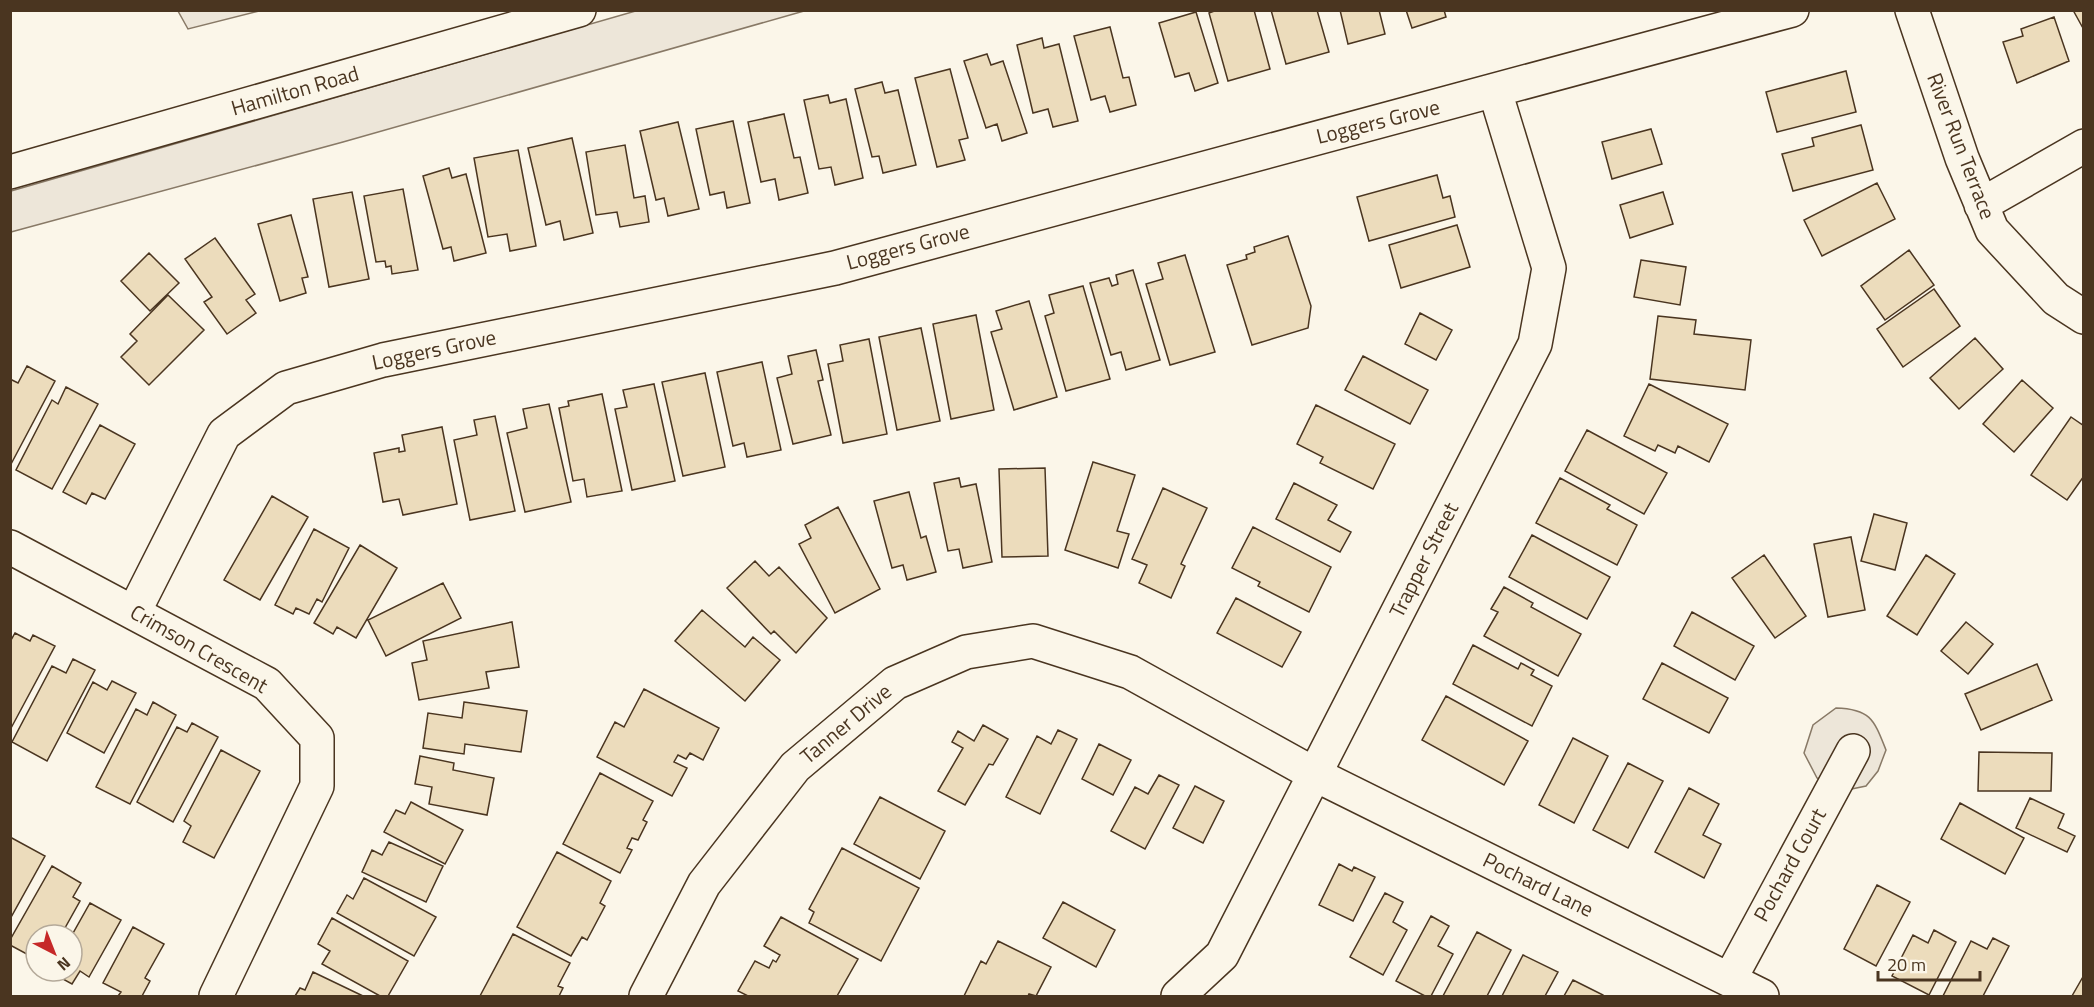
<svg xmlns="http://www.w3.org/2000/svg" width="2094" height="1007" font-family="'Titillium Web',sans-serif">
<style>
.green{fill:#ede6d9;stroke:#887966;stroke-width:1.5}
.building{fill:#ecdcbc;stroke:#4a3520;stroke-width:1.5}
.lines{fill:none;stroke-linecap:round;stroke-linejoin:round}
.minor-casing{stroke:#4a3520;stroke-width:36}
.major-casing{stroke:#4a3520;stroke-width:36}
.minor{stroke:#fbf6e9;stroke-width:33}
.major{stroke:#fbf6e9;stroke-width:33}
.labels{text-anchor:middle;stroke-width:4.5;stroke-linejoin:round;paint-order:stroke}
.street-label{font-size:21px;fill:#4a3520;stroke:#fbf6e9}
</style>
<rect width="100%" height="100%" fill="#fbf6e9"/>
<path class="green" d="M639 10 804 11 343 142 11 232V191Z
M178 11H259L188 29Z
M1836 708C1871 709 1874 720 1886 750L1878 771 1866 786 1842 791 1817 778 1804 753 1813 725Z"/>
<path class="building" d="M1217 10H1254L1270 69 1228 81 1209 13Z
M1271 10H1317L1329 52 1286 64Z
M1340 10H1379L1385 34 1348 44Z
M1406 10H1444L1446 17 1412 28Z
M2073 10H2084V30Z
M1196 12 1218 83 1195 91 1189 73 1175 77 1159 23Z
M2054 17 2069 61 2017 83 2003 42 2023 36 2021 29Z
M1110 27 1123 78 1129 77 1136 105 1110 112 1105 96 1091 100 1074 36Z
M1042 38 1044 48 1059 44 1078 121 1053 127 1048 109 1033 113 1017 45Z
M987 54 991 65 1003 61 1027 133 1002 141 997 124 986 128 964 61Z
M950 69 968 138 959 140 965 160 937 167 915 78Z
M1846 71 1856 112 1777 132 1766 92Z
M882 82 885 93 898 90 916 165 883 173 879 156 872 157 855 89Z
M828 95 830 103 846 99 863 178 835 185 831 167 819 169 804 100Z
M784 114 794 158 800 157 808 193 779 200 775 179 761 182 748 122Z
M733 121 750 203 727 208 724 192 710 195 696 129Z
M678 122 699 209 668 216 664 198 656 200 640 131Z
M1861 125 1873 170 1793 191 1782 154 1814 146 1812 138Z
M1651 129 1662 164 1612 179 1602 142Z
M572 138 593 233 564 240 560 221 546 225 528 148Z
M625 145 634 198 645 196 649 222 620 227 617 212 596 215 586 152Z
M518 150 536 246 510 251 507 234 488 237 474 158Z
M449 168 452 178 466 174 486 253 454 261 451 247 443 249 423 176Z
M1437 175 1443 198 1450 196 1455 217 1369 241 1357 197Z
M1877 183 1895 219 1822 256 1804 220Z
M403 189 418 270 392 274 391 266 386 267 385 261 376 262 364 196Z
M352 192 369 279 329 287 313 199Z
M1663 192 1673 224 1630 238 1620 205Z
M291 215 308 277 302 278 306 293 280 301 258 224Z
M1457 225 1470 267 1401 288 1389 245Z
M1288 236 1311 306 1308 328 1252 345 1227 265 1247 259 1246 255 1255 252 1254 247Z
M215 238 255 294 246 300 256 313 227 334 204 302 212 297 185 259Z
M1909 250 1934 285 1885 320 1861 286Z
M149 253 179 283 150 311 121 281Z
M1185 255 1215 352 1170 365 1146 284 1163 279 1158 263Z
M1641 260 1686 267 1680 305 1634 297Z
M1133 270 1160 360 1126 370 1121 352 1111 355 1090 283 1109 278 1112 286 1118 284 1116 275Z
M1083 286 1110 379 1066 391 1045 316 1054 313 1049 295Z
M1934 289 1960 326 1903 367 1877 329Z
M168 295 204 330 149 385 121 357 137 341 130 334Z
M1029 301 1057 397 1014 410 991 332 1002 329 996 311Z
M1420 313 1452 330 1436 360 1405 344Z
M976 315 994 410 951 419 933 324Z
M1658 316 1696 320 1694 334 1751 340 1745 390 1650 379Z
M921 328 940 421 897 430 879 337Z
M1975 338 2003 369 1959 409 1930 378Z
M869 339 887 434 843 443 828 364 843 361 840 345Z
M816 350 823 380 818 381 831 435 793 444 777 378 792 374 788 356Z
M1363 356 1428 390 1410 424 1345 390Z
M762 362 781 450 747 457 744 443 733 446 717 372Z
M27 366 55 381 10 466V382L12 380 18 383Z
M705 373 725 467 683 476 662 382Z
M2022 380 2053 408 2014 452 1983 424Z
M654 384 675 481 632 490 615 409 627 407 623 390Z
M1649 384 1728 424 1709 462 1678 446 1675 453 1658 445 1655 451 1624 436Z
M66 387 98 404 52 489 16 470 52 400 58 404Z
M602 394 622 491 587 497 584 479 573 481 559 408 569 406 568 401Z
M549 404 571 502 525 512 507 433 527 428 523 409Z
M1316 405 1395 444 1373 489 1320 463 1323 457 1297 444Z
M495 416 515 511 470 520 454 440 477 435 474 420Z
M2071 417 2084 426V476L2067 500 2031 475Z
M100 425 135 444 105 499 92 493 86 504 63 492Z
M442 427 457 504 403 515 399 499 383 502 374 453 399 448V452L405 451 402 435Z
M1587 430 1667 473 1644 514 1565 471Z
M1093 462 1135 475 1117 531 1129 534 1118 568 1065 550Z
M1045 468 1048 556 1002 557 999 469Z
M959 478 961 487 976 484 992 562 963 568 959 549 948 551 934 483Z
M1560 478 1610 505 1607 509 1637 525 1617 565 1536 523Z
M1294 483 1337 505 1328 520 1351 532 1340 552 1276 519Z
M1163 488 1207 508 1181 564 1185 566 1171 598 1139 583 1147 565 1132 559Z
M909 492 921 538 926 536 936 572 907 580 903 565 892 568 874 501Z
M272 496 308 517 260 600 224 580Z
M838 507 880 589 835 613 799 544 811 538 805 525Z
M1874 514 1907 523 1895 570 1861 561Z
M1253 527 1331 567 1309 612 1258 586 1260 582 1232 568Z
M314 529 349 548 322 602 317 599 309 614 296 608 293 614 275 605Z
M1532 535 1610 577 1587 619 1509 577Z
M1851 537 1865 610 1828 617 1814 544Z
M360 545 397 568 356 638 337 627 333 634 314 623Z
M1764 555 1806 616 1775 638 1732 578Z
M1926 555 1955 574 1917 635 1887 616Z
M755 561 769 576 779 567 827 618 796 653 774 631 771 634 727 588Z
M443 583 461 618 386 656 368 620Z
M1504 587 1533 603 1531 607 1581 634 1558 676 1484 636 1498 612 1491 609Z
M1236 598 1301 632 1282 667 1217 633Z
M702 610 745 647 753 637 780 660 745 701 675 641Z
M1692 612 1754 646 1735 680 1674 646Z
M512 622 519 667 486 672 489 688 419 700 412 663 427 660 423 641Z
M1966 622 1993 644 1968 674 1941 651Z
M15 633 30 641 33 635 55 646 10 730V642Z
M1473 645 1518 669 1521 663 1534 670 1531 675 1552 686 1532 726 1453 684Z
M73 659 95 670 47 761 12 742 52 666 66 673Z
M1662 663 1728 698 1709 733 1643 699Z
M2037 664 2052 700 1981 730 1965 694Z
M112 681 136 693 104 753 67 733 93 682 107 690Z
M644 689 719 728 703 760 690 753 686 759 678 755 674 762 687 768 672 796 597 757 615 722 624 727Z
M1446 696 1528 741 1504 785 1422 740Z
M153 702 176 715 130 804 96 787 136 709 147 715Z
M464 702 527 711 521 752 465 744 464 754 423 748 428 713 462 718Z
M192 723 218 737 173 822 137 802 177 727 187 732Z
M983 725 1008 739 993 765 989 764 965 805 938 791 963 748 952 742 958 731 974 741Z
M1058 730 1077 739 1040 814 1006 797 1037 736 1051 744Z
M1573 738 1608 756 1574 823 1539 805Z
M1099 744 1131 760 1113 795 1082 779Z
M221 750 260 771 214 858 183 842 191 826 184 821Z
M1979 752 2052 753 2051 791H1978Z
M420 756 454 763 453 770 494 778 487 815 429 804 432 787 415 784Z
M1628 763 1663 781 1628 848 1593 830Z
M600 773 653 801 643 820 647 822 638 840 632 838 627 848 632 850 620 873 563 844Z
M1159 775 1179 785 1145 849 1111 831 1135 787 1148 794Z
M1195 786 1224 801 1203 843 1173 828Z
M1689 788 1719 804 1703 835 1721 844 1704 878 1655 852Z
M880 797 945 831 920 879 854 844Z
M2030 798 2064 814 2058 828 2075 836 2067 852 2016 828Z
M411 802 463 830 445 864 384 832 396 810 405 814Z
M1960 803 2024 838 2005 874 1941 839Z
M10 837 45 856 10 919Z
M389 842 443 866 426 902 362 872 372 850 382 855Z
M842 848 919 888 881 961 809 923 814 912 809 909Z
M557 852 611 881 600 903 605 906 587 940 582 937 571 956 517 927Z
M1339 864 1352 871 1354 867 1375 877 1353 921 1319 905Z
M52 866 81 883 73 897 80 901 61 935H36V959L10 945V940Z
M364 878 436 917 414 956 337 913 347 895 353 899Z
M1877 885 1910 902 1876 966 1844 949Z
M1385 893 1403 902 1393 922 1407 930 1383 975 1350 957Z
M1063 902 1115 930 1096 967 1043 938Z
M90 903 121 920 89 977 80 971 72 984 50 972 72 971V935Z
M1431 916 1449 926 1438 946 1453 954 1431 996H1425L1396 981Z
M781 917 858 959 837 996H748L738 991 755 961 769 968 773 960 776 962 780 955 764 946Z
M332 918 408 961 388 996H380L322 964 330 951 318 944Z
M133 927 164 944 145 978 150 981 142 996H118L121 992 103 983Z
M1934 930 1956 942 1929 995 1892 976 1913 935 1928 943Z
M1477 932 1511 950 1487 996H1443Z
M513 934 570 963 558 986 563 988 559 996H480Z
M1993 938 2009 946 1983 996H1943L1971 941 1987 949Z
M998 941 1051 967 1036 996 1029 994 1028 996H964L981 961 986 964Z
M1523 955 1558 972 1545 996H1502Z
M313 972 363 996H295L300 988 305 990Z
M2084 975V996H2072Z
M1573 980 1603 995V996H1564Z"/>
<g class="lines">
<g class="minor-casing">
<path id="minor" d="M1912 10 1962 158 1992 230 2056 299 2084 317
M1981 205 2084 146
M10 547 267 684 317 738V786L216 996
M134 612 224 434 286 388 383 360 835 268 1792 10
M1730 979 1853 751
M646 996 704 884 795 767 895 683 966 652 1033 641 1130 672 1314 774 1762 996
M1178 996 1222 955 1535 344 1549 268 1495 91"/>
</g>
<g class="major-casing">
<path id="major" d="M10 172 579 10"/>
</g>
<use href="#minor" class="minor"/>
<use href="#major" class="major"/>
</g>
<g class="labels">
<g class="street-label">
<text transform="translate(295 91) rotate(-16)" y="7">Hamilton Road</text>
<text transform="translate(1378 122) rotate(-14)" y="7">Loggers Grove</text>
<text transform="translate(1961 146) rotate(69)" y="7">River Run Terrace</text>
<text transform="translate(908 247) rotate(-15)" y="7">Loggers Grove</text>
<text transform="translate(434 350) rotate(-12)" y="7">Loggers Grove</text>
<text transform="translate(1424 560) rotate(-63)" y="7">Trapper Street</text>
<text transform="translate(199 649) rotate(30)" y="7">Crimson Crescent</text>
<text transform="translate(846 724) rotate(-40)" y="7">Tanner Drive</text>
<text transform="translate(1790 865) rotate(-61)" y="7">Pochard Court</text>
<text transform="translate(1538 885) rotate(26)" y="7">Pochard Lane</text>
</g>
</g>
<rect width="2094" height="1007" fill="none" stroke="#4a3520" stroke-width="24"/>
<g transform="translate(54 953) rotate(138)"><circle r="28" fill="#fbf6e9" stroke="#b4a999" stroke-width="1.5"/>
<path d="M0-4.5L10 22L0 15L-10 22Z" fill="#c62828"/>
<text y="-9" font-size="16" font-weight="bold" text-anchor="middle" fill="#4a3520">N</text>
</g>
<path d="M1878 971v9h102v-9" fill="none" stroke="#4a3520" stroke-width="3"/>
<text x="1887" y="971" font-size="18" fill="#4a3520" stroke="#fbf6e9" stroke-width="4.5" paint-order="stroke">20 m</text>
</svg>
